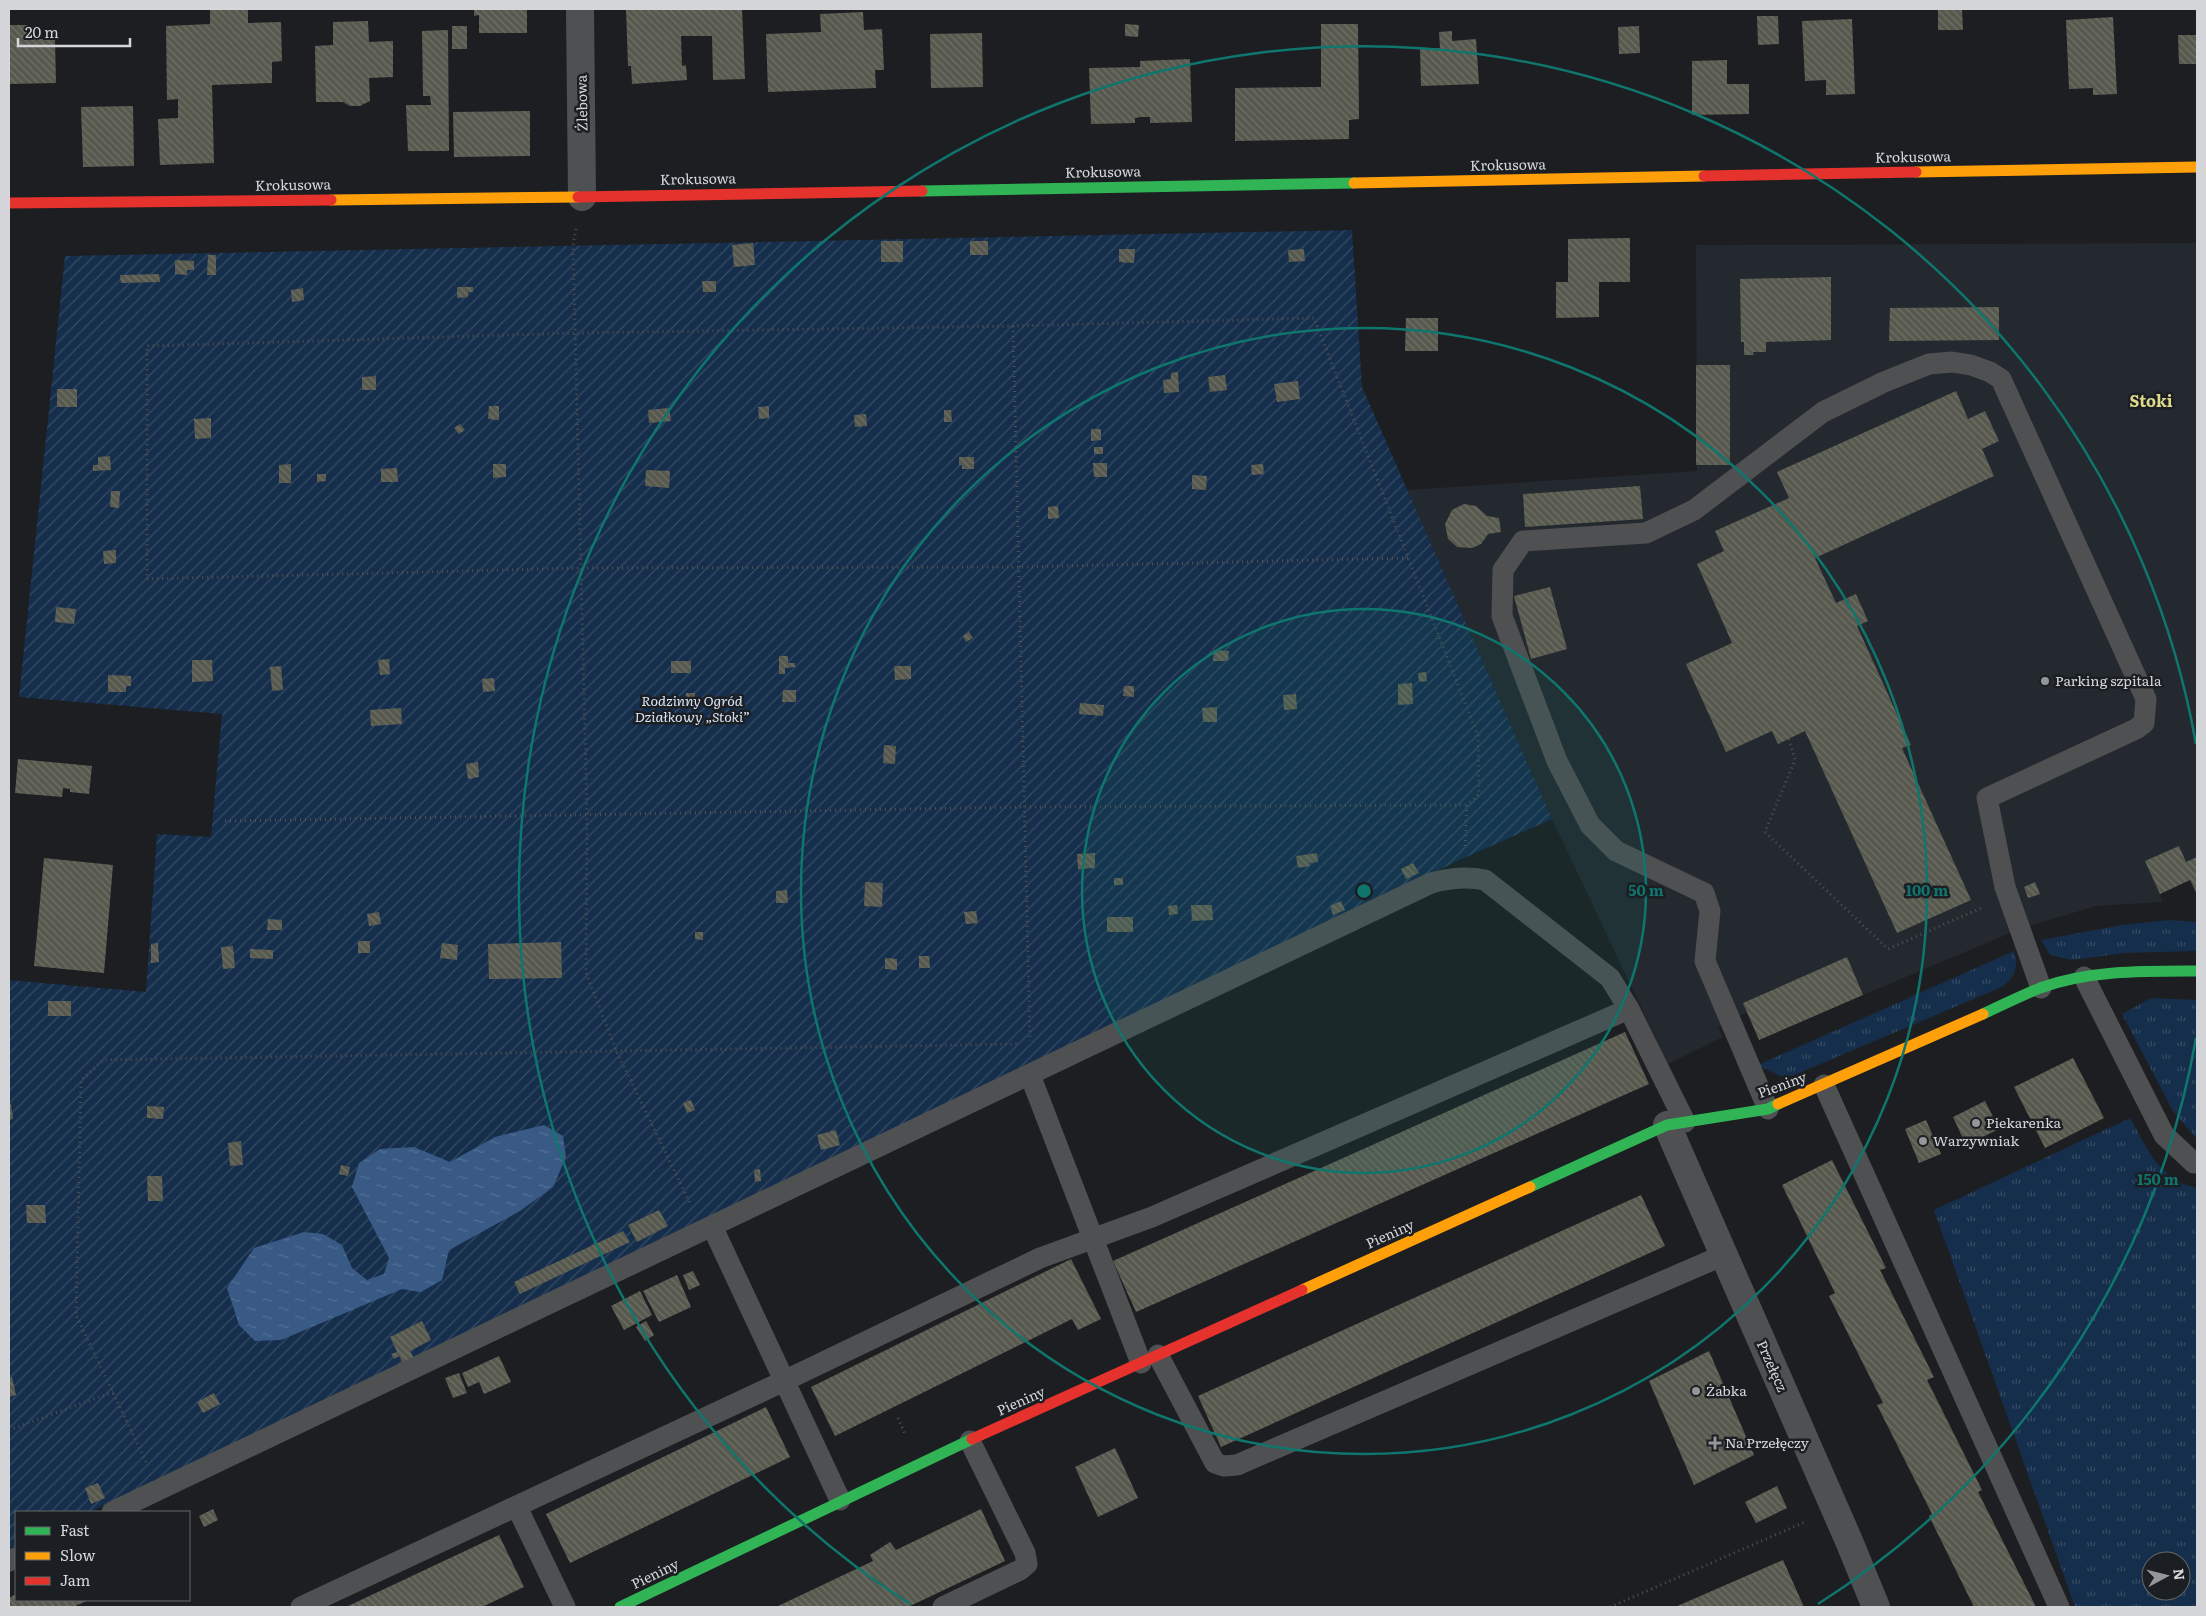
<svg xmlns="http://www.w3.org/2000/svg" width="2206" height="1616" font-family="Literata,serif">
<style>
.built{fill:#23292f}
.grass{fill:url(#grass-tufts);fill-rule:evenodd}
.garden{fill:url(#garden-furrows)}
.water{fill:url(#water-ripples)}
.building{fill:url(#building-back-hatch)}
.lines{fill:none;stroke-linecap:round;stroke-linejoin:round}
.path{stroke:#515152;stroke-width:3;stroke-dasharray:1 4;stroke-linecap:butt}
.lane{stroke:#4f5052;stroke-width:21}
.street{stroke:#4f5052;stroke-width:28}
.fast{stroke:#30b455;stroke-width:11}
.slow{stroke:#ff9f0a;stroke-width:11}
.jam{stroke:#e5322d;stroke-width:11}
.ring{fill:none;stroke:#0f766e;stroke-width:2.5}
.poi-dot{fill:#949699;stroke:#1b1e22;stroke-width:2}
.labels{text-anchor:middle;stroke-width:5;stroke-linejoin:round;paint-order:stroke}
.street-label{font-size:14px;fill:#d4d6d9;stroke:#1b1e22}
.poi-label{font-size:14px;fill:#d4d6d9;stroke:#1b1e22;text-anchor:start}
.park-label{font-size:14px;font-style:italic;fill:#d9e4f3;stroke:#1b1e22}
.quarter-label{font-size:16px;font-weight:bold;fill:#ded98b;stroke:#1b1e22}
.centre{fill:#0f766e;stroke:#1b1e22;stroke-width:2.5}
.ring-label{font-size:15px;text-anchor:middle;font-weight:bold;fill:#0f766e;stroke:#1b1e22;stroke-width:5;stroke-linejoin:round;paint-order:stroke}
</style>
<defs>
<pattern id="grass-tufts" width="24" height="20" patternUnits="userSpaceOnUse" patternTransform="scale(1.25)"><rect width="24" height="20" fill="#152e4b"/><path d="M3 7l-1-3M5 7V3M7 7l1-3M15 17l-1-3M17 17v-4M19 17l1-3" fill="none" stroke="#364c64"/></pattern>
<pattern id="garden-furrows" width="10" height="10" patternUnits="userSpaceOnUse" patternTransform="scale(1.25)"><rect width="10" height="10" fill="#152e4b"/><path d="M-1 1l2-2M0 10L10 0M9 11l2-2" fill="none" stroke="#364c64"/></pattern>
<pattern id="water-ripples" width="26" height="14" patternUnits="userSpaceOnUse" patternTransform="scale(1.25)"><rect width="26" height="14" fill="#385a85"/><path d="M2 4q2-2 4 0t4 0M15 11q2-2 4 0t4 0" fill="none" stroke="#547196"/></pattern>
<pattern id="building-back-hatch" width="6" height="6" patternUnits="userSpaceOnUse" patternTransform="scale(1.25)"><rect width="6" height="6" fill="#58594e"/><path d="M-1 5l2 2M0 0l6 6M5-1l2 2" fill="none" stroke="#6f7067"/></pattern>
</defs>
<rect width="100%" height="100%" fill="#1c1e21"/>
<path class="built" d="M2197 243V894L2190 880 2160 894 2162 902 2096 906 2020 929 1863 995 1847 958 1718 1028 1723 1037 1668 1064 1552 819 1406 490 1697 471 1696 245Z"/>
<path class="grass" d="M2169 920 2197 922V951L2124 953 2072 960 2050 955 2041 940 2122 925Z
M2014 951C2019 967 2015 977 2002 987L1792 1076H1780L1758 1065Z
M2151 998 2197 1000V1139L2173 1111 2122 1014Z
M2130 1118C2148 1149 2159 1180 2197 1188V1607H2075L1934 1210ZM2151 1561H2181V1591H2151Z"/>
<path class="garden" d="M1352 230 1362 387 1552 819 1464 858 90 1512H16V1546L9 1550V980L146 992 157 834 211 837 222 714 19 697 65 256Z"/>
<path class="water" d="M544 1125 563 1136 566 1157 553 1187 520 1211 449 1250 442 1280 421 1292 402 1289 281 1340 255 1341 239 1325 227 1288 254 1248 304 1232 323 1234 342 1245 352 1268 367 1280 384 1274 389 1258 352 1187 359 1163 380 1149 414 1147 450 1162 495 1137Z"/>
<path class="building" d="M210 9H248V23L281 22 282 61 272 62V83L212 85 214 163 160 165 158 119 178 118V99L167 100 166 26 210 24Z
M474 9H527V33H479V15L474 16Z
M626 9H742L745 79 713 80 712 36H681L682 66 686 65 687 80 632 84 631 66H628Z
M1938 9H1962L1963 30H1938Z
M863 12 864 30 882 29 884 70H875L876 88 768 92 766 34 821 32 820 14Z
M1757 16H1778L1779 44 1758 45Z
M2113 17 2117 94 2093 95V88L2069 89 2066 20Z
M1852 19 1855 94 1826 95V80L1805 81 1802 21Z
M368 21 369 42 393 41V77L369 78 370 101 360 106H350L343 102H316L315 46 333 45V22Z
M1125 24 1139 25 1138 37 1125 36Z
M1321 24H1358L1359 119 1349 120V139L1235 141V88L1321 87Z
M9 25H28V39H55L56 83 9 84Z
M452 26H467V49H452Z
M1639 26 1640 53 1619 54 1618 27Z
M448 30 449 151H408L406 105H431L430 96H423L422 31Z
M1452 31V41L1476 39 1479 84 1421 86 1420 49 1440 48 1439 32Z
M982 33 983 87 931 88 930 34Z
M2178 35H2196V64H2179Z
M1190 59 1192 122 1150 123V117H1141L1135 118V123L1091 124 1089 68 1140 67V61Z
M1727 60V84H1749V114L1692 115V61Z
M133 106 134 166 83 167 81 107Z
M530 111V156L454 157 453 112Z
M1630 238V282H1599V317L1556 318V282H1568V239Z
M881 241H903V262H881Z
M970 241H988V255H970Z
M753 243 755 265 734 267 732 245Z
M1119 249H1135L1134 263 1119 262Z
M1304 249 1305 261 1289 262 1288 250Z
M208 255H216V275H207Z
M175 260 194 261V270H187V275L175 274Z
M159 274 160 282 121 283 120 275Z
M1831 277V340L1766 342V352H1753L1754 355H1744V342H1741L1740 279Z
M702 281H716V292H703Z
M457 287H473V292H468V297L457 298Z
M303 288 304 300 292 302 291 290Z
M1999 307V340L1889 341 1890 308Z
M1406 318H1438V351H1405Z
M1696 365H1730V465H1696Z
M1178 372 1179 392 1164 393 1163 380 1171 379V373Z
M1225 375 1227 390 1210 392 1208 377Z
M376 376V390H362V377Z
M1298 381 1300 399 1277 402 1274 384Z
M57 389H77V407H57Z
M1956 391 1968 419 1985 411 1999 441 1982 449 1994 476 1815 558 1836 603 1856 594 1868 621 1857 626 1911 745 1902 748 1971 900 1897 933 1805 731 1778 744 1772 731 1726 752 1686 664 1732 643 1697 564 1724 551 1715 531 1789 498 1777 472Z
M489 406H499V420L488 419Z
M769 406V418L759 419 758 407Z
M669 408 671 421 649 423 648 410Z
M944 410H951L952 422H944Z
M866 414 867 426 855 427 854 415Z
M211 418V438L195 439 194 419Z
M460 424 465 430 459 434 454 428Z
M1091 429H1101V440L1091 441Z
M1094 447H1103V454H1094Z
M110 456 111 470 93 471V465H98V457Z
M959 457H974V469H962V465H959Z
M1093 463H1107V477H1094Z
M291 464V483H279V465Z
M493 464H506V477L493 478Z
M1263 464 1264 474 1252 475 1251 465Z
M397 468 398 482H381V469Z
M646 470 670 471 669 488 645 486Z
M317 474H326V481L317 482Z
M1192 475 1207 476 1206 490 1192 489Z
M1640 486 1643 519 1525 527 1523 494Z
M111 491H120L119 508 110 507Z
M1464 504 1476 506 1487 516 1499 518 1501 532 1488 534 1481 544 1472 548 1457 547 1448 539 1445 524 1452 510Z
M1058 506 1059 518 1048 519V507Z
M116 550V563L104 564 103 551Z
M1550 587 1567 649 1531 659 1514 596Z
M56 607 76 609 74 624 55 622Z
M969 632 973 638 966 642 963 636Z
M1214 650 1229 651 1228 661H1213Z
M779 656H788V663H795V667L785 668V674H779Z
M389 659 390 674 380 675 378 660Z
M192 660H212L213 681 192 682Z
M671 661H691V673H671Z
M281 666 283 690 272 691 270 667Z
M894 666H911V679L895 680Z
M1426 672 1427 681 1419 682 1418 673Z
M108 675 131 676V686H126V692H108Z
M494 678 495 691 483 692 482 679Z
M1412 683 1413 704 1398 705V684Z
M1124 686H1134V697L1123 696Z
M783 690H796V702H782Z
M686 693H695L694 707 685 706Z
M1296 694 1297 709 1284 710 1283 695Z
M1080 703 1104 705 1103 716 1079 714Z
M1217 707V722H1203L1202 708Z
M401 708 402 724 371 726 370 710Z
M884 745 896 746 895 764 883 763Z
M18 759 92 766 89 794 70 792V789L63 788 62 797 15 793Z
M478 762 479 777 468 779 466 764Z
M2179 846 2186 862 2197 857V894L2190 880 2160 894 2145 861Z
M1095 853V868L1078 869 1077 854Z
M1317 853 1318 862 1309 863 1310 866 1298 868 1296 856Z
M44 858 113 865 104 973 34 966Z
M1413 863 1419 873 1406 879 1401 869Z
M1114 878H1123V885H1114Z
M865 882 883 883 882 907 864 906Z
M2035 882 2040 894 2028 898 2024 887Z
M787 890 788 903H776V891Z
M1341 901 1345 910 1333 915 1330 906Z
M1177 905 1178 914 1169 915 1168 906Z
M1191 905H1212L1213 920 1192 921Z
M976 911 978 923 966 924 964 912Z
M379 912 381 924 369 926 367 914Z
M1107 917H1133V932H1107Z
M268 919 282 920V930H267Z
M695 932H703V940L695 939Z
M358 941H370V953H358Z
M561 942 562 978 489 979 488 944Z
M158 943 159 962 151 963V944Z
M442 943 458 945 457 960 440 958Z
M233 946 235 968 223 969 221 947Z
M250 949 273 950V959L250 958Z
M919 956H929L930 968H919Z
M1847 957 1863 995 1759 1040 1743 1003Z
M885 958 897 959V970L885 969Z
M48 1001H71V1016H48Z
M1625 1032 1649 1084 1136 1312 1113 1261Z
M2073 1058 2104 1118 2045 1148 2014 1087Z
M691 1100 695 1110 687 1113 683 1103Z
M1985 1101 1999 1129 1966 1145 1953 1117Z
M11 1104 13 1119 9 1120V1105Z
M147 1106 164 1107 163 1119 147 1118Z
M1926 1120 1941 1154 1919 1163 1905 1129Z
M836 1130 840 1145 821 1150 817 1135Z
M241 1141 243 1165 230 1166 228 1143Z
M1832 1160 1886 1268 1880 1270 1934 1377 1927 1380 1982 1490 1978 1492 2036 1607H1974L1929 1516 1932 1514 1877 1405 1883 1403 1829 1296 1835 1293 1782 1185Z
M341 1165 350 1167 348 1176 339 1174Z
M760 1169 761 1181 755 1182 754 1170Z
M147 1176H162L163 1201H148Z
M1641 1195 1665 1246 1221 1447 1198 1396Z
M26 1205H45L46 1223H27Z
M659 1210 668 1226 637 1242 628 1225Z
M623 1231 630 1242 520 1294 514 1282Z
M1071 1259 1101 1319 1078 1330 1072 1319 835 1436 811 1387Z
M693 1271 700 1285 689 1290 683 1275Z
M677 1275 691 1307 659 1322 643 1291Z
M640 1291 652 1315 624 1330 611 1306Z
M422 1321 431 1340 410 1351 414 1358 403 1363 399 1356 394 1359 391 1354 397 1352 390 1337Z
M646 1321 654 1335 645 1341 636 1327Z
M1709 1351 1754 1455 1694 1485 1649 1381Z
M499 1356 511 1382 484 1394 479 1382 468 1387 462 1373Z
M459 1373 467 1393 453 1398 445 1378Z
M12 1377 16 1395 9 1397V1378Z
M214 1393 220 1404 203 1413 197 1402Z
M766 1407 790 1457 570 1563 546 1514Z
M1115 1448 1138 1498 1098 1517 1075 1467Z
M98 1483 105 1498 91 1504 85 1488Z
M1777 1486 1787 1508 1756 1523 1745 1502Z
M213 1509 218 1520 204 1527 199 1516Z
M981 1509 1005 1561 908 1607H776L873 1561 870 1555 890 1542 896 1550Z
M499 1535 524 1587 482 1607H346Z
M1783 1560 1804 1607H1675Z
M16 1594V1600H89L73 1607H9V1598Z"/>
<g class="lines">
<path class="path" d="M576 229 573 245 587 815 586 973 616 1050 690 1203
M1013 326 1030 1041
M1408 558 1018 567 581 568 147 579V346L576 333 1013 326 1314 318 1478 736 1479 794 1467 805 1465 848
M1789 739 1795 760 1765 832 1888 949 1981 908
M225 821 1025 807 1467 805
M898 1418 905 1434
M9 1430 113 1392
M146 1462 76 1315 81 1080 104 1060 1020 1044
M1610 1607 1805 1522"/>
<path class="lane" d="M2084 977 2164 1135 2194 1163H2197
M1030 1075 1141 1363
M1824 1085 2059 1607
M1768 1109 1705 961 1710 911 1704 893 1616 851 1590 825 1557 761 1502 616 1503 570 1523 541 1646 533 1694 510 1823 412 1884 382 1929 364 1952 362 1971 365 1990 372 2001 379 2146 699 2144 723 2136 729 1987 798 2005 887 2041 988
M712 1226 840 1500
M1158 1355 1215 1463 1224 1466 1237 1465 1724 1255
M517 1507 565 1607
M112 1512 1431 883C1450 878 1466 876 1485 880L1610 978 1629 1009 1685 1122
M9 1561 16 1558
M301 1607 784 1381 1040 1258 1152 1217 1629 1009
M943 1607 1020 1570 1027 1564 1025 1553 970 1441"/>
<path class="street" d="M580 9 582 197
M1667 1125 1849 1541 1876 1607"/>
<path class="fast" d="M922 191 1354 183
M1983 1014C2002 1005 2021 996 2040 988 2090 970 2145 971 2197 971
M1530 1187 1667 1125 1768 1109 1778 1104
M620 1607 972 1439"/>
<path class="slow" d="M1916 172 2197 167
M1354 183 1704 176
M331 200 578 197
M1778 1104 1983 1014
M1302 1290 1530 1187"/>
<path class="jam" d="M1704 176 1916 172
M578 197 922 191
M9 203 331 200
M972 1439 1302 1290"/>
</g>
<circle cx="1364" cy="891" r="282" fill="#0f766e" fill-opacity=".12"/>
<g class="ring">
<circle cx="1364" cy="891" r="282"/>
<circle cx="1364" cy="891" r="563"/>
<path d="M2196 1038A845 845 0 0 1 1818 1604M910 1604A845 845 0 1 1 2196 744"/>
</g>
<g class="poi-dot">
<circle cx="2045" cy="681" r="5"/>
<circle cx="1976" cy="1123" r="5"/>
<circle cx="1923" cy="1141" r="5"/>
<circle cx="1696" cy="1391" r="5"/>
<path d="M1712.5 1435.5h5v5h5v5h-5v5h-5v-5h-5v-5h5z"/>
</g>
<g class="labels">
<g class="street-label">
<text transform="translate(582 103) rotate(-91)" y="5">Żlebowa</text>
<text transform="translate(1913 157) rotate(-1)" y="5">Krokusowa</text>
<text transform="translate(1508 165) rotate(-1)" y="5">Krokusowa</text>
<text transform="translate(1103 172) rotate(-1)" y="5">Krokusowa</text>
<text transform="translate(698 179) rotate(-1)" y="5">Krokusowa</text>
<text transform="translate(293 185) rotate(-1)" y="5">Krokusowa</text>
<text transform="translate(1782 1085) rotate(-20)" y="5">Pieniny</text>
<text transform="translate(1390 1234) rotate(-24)" y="5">Pieniny</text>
<text transform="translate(1772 1366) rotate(66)" y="5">Przełęcz</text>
<text transform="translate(1021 1401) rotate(-24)" y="5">Pieniny</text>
<text transform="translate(655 1574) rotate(-26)" y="5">Pieniny</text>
</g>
<g class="poi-label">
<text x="2055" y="686">Parking szpitala</text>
<text x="1986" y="1128">Piekarenka</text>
<text x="1933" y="1146">Warzywniak</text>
<text x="1706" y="1396">Żabka</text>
<text x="1725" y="1448">Na Przełęczy</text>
</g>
<g class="park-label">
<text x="692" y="706">Rodzinny Ogród<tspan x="692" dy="16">Działkowy „Stoki”</tspan></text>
</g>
<g class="quarter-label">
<text x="2151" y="407">Stoki</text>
</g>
</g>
<circle cx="1364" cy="891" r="8" class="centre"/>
<g class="ring-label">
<text x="1646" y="896">50 m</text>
<text x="1927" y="896">100 m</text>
<text x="2158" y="1185">150 m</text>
</g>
<rect width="2206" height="1616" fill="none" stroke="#d4d6d9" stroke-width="20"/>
<rect x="15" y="1511" width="175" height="90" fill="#1b1e22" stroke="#65686b"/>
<rect x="25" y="1527" width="25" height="8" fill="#30b455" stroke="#65686b"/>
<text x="60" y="1536" font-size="15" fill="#d4d6d9">Fast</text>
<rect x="25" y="1552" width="25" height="8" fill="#ff9f0a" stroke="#65686b"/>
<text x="60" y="1561" font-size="15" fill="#d4d6d9">Slow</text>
<rect x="25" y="1577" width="25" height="8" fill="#e5322d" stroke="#65686b"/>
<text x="60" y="1586" font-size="15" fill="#d4d6d9">Jam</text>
<g transform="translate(2166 1576) rotate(83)"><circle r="24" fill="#1b1e22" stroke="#65686b"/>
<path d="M0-4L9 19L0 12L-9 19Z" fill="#949699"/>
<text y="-8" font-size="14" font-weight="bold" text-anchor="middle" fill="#d4d6d9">N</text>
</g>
<path d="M18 38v8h112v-8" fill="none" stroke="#d4d6d9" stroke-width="2.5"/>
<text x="25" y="38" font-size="15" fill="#d4d6d9" stroke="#1b1e22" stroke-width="4" paint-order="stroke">20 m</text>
</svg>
